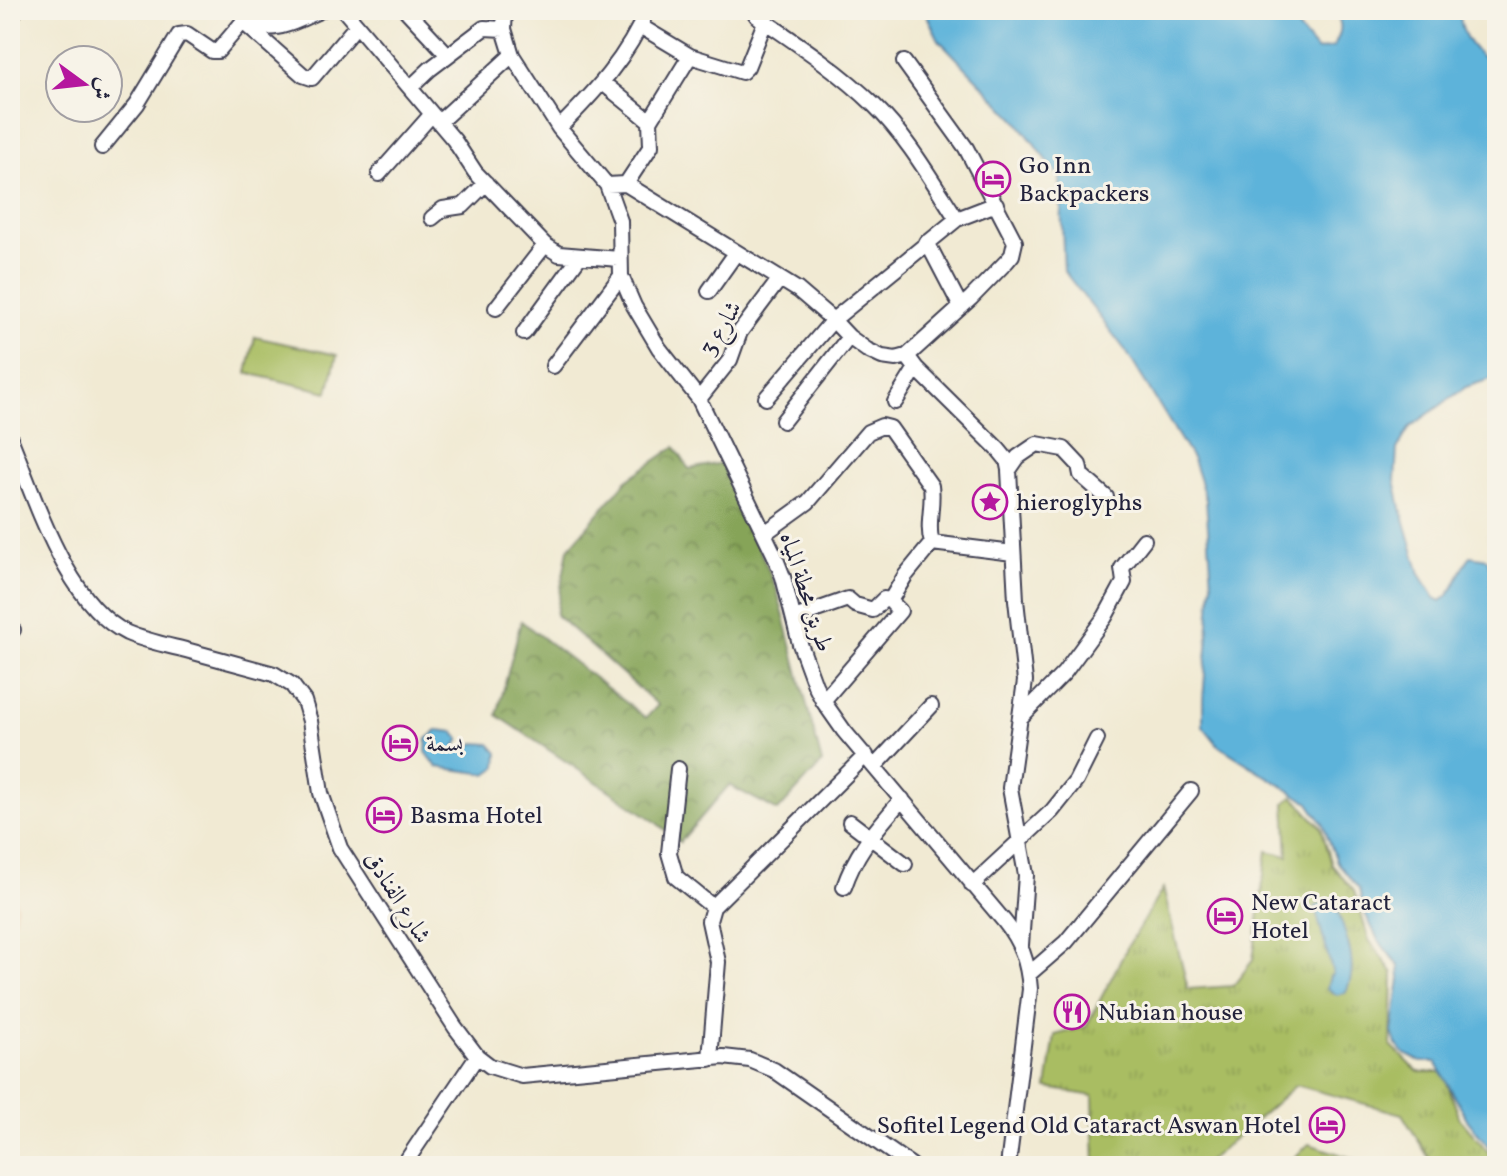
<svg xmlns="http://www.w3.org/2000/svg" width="1507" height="1176" font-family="Vollkorn,Amiri,serif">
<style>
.built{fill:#eed7bb}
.green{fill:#a9bd62;stroke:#66704e;stroke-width:2}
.forest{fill:url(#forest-crowns);stroke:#54634a;stroke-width:2}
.park{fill:url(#park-tufts);stroke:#66704e;stroke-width:2}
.water{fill:#5db3da;stroke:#406a8a;stroke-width:2}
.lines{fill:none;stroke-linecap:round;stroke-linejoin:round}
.minor-casing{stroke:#414052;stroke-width:18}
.minor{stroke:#fff;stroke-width:14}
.labels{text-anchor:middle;stroke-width:6;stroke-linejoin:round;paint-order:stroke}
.poi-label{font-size:24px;fill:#22223b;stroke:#f7f3e8;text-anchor:start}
.street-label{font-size:24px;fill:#22223b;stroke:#f7f3e8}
</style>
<defs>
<pattern id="forest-crowns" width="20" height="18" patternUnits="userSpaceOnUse" patternTransform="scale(2)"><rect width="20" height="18" fill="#86a458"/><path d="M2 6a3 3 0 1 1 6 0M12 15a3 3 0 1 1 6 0" fill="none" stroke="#6d854a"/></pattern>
<pattern id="park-tufts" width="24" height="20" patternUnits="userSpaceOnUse" patternTransform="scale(2)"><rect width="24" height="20" fill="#a9bd62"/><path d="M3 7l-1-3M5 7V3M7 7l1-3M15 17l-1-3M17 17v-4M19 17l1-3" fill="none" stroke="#91a256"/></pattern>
</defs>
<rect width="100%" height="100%" fill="#f7f3e8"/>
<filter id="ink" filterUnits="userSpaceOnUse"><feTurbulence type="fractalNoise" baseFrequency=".0125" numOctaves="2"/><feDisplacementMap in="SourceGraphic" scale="16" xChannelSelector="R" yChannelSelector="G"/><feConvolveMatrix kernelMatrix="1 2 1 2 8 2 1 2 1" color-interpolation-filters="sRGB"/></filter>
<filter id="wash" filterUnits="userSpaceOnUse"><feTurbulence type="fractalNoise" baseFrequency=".006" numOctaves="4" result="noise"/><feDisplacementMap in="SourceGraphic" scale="32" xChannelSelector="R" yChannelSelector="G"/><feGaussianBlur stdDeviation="1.8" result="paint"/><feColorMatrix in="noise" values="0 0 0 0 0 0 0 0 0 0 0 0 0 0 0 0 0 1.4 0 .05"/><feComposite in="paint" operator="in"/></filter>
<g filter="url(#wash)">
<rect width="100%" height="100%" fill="#f1ead3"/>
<path class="built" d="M10 879 18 906 13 931 15 943 10 949Z"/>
<path class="green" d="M255 337 337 355 328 392 247 373Z"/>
<path class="forest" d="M675 447 689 469 722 463 777 590 822 763 778 811 729 785 680 842 653 820 497 715 521 621 646 718 658 705 556 615 568 549 627 480Z"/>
<path class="park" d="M1293 796 1321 827 1332 865 1354 891 1369 940 1393 973 1391 1045 1418 1072H1443L1460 1119 1497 1162V1166H1434L1402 1114 1296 1085 1203 1166H1095L1093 1096 1047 1088 1055 1035 1086 1027 1128 946 1163 888 1188 989 1233 986 1253 960 1267 851 1288 856 1285 803Z
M1309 1144 1376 1166H1285Z"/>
<path class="water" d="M924 10H1293L1298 28 1317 51 1333 47C1342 33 1343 25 1335 10H1460C1459 37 1476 54 1497 68V377L1466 387 1434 410 1410 427 1397 449 1395 480 1401 508 1420 574 1435 598 1441 601C1458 590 1458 570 1471 556L1487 559 1491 569 1493 629 1497 637V1157L1468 1121 1436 1062H1421L1405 1054 1396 1044 1392 1032 1400 979 1399 966 1378 940 1364 911 1359 889 1337 862 1323 824 1309 803 1219 746 1203 726V700L1212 584 1206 500 1193 460 1126 351 1064 271 1060 177 1016 120 939 40Z
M438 730 454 732 460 739 455 747 458 751 463 752 475 743 490 744 498 753 497 767 487 774 437 767 426 752 427 739Z
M1333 898C1342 927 1362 964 1345 993L1337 995 1327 988 1330 976 1333 974 1315 907Z"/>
</g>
<g filter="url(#ink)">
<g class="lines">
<g class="minor-casing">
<path id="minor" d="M344 10 454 140 475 172 545 245 559 254 619 259
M406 10 448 55
M505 10 504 29 512 55 559 128 607 185 620 221 621 276 634 306 659 348 699 399 774 554 783 577 800 644 815 685 823 701 844 731 1004 921C1021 942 1028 962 1030 989L1008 1166
M753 10 757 16C798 44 839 71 874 105 908 138 932 181 957 219L996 204
M10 17 16 10
M243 22 303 75 312 78 357 25
M247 24C276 34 295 22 321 10
M640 26 690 56 742 72 747 67 765 22
M603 83 650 121
M410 88 430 69 484 28 504 29
M439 122 512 55
M559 128C594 93 628 57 647 10
M102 147 137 104 179 35 187 34 212 51H218L253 10
M379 174 432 114
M626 184 651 146 650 121 690 56
M607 185 626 184 798 290 833 320 849 337 867 350 882 357 896 359 907 356 971 298 1007 261 1012 255 1015 242 966 148 904 62
M432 218 443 209 463 206 486 183
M927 242 961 307
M709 291 736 253
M496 308 545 245
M524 333 580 256
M907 356 916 368 998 449 1007 460 1009 470 1016 600 1025 681 1010 788 1026 875 1021 945
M553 366 621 276
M766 398 833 320 957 219
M699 399 730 360 740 332 779 280
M895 402 916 368
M783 421 849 337
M10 438C35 497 66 604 127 633 146 641 166 645 186 650 215 658 245 666 274 674L292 685 304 701 310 721 321 793 340 848 455 1027 477 1056 490 1066 522 1076 723 1057 750 1060 774 1070 912 1166
M1009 470 1018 457 1037 444 1064 449 1079 465 1081 475 1106 497
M765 533 808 502 868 432 882 426 890 428 931 486C934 505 926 525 932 543L1013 553
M794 618 848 599 855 605 873 610 884 599 890 601 905 576 932 543
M10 627 13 630
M823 701 900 611 890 601
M1021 717 1064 673 1105 617 1124 582 1122 568 1144 540
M875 766 931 706
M678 769 669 853 676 877 713 907
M850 822 905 864
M972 885 1052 811 1076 781 1097 739
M844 887C857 849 877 829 902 799
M1029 974 1066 942 1191 791
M710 1059 718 962 709 921 713 907 866 755
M403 1166 477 1056"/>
</g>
<use href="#minor" class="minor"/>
</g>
</g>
<defs>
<g id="hotel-ring" transform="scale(1.8)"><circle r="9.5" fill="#f7f3e8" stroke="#b5179e" stroke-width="1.5"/><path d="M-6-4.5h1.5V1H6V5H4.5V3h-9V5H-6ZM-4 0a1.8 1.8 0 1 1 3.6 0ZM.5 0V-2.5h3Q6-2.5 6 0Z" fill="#b5179e"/></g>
<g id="sight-ring" transform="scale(1.8)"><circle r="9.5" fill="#f7f3e8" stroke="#b5179e" stroke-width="1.5"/><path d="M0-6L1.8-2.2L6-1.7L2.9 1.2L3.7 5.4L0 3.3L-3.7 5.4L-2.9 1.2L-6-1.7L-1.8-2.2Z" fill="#b5179e"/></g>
<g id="restaurant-ring" transform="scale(1.8)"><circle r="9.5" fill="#f7f3e8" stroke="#b5179e" stroke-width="1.5"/><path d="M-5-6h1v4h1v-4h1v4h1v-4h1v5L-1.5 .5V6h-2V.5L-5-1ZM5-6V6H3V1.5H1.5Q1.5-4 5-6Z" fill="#b5179e"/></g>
</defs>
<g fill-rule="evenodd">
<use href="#hotel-ring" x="993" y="179"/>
<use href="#sight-ring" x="990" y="502"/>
<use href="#hotel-ring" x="400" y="743"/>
<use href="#hotel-ring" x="384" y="815"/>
<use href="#hotel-ring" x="1225" y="916"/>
<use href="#restaurant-ring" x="1072" y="1012"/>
<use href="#hotel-ring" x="1327" y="1125"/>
</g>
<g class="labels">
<g class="poi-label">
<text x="1019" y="173">Go Inn<tspan x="1019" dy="28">Backpackers</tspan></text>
<text x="1016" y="510">hieroglyphs</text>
<text x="426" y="751">بسمة</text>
<text x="410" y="823">Basma Hotel</text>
<text x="1251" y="910">New Cataract<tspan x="1251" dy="28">Hotel</tspan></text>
<text x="1098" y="1020">Nubian house</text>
<text x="1301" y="1133" text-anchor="end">Sofitel Legend Old Cataract Aswan Hotel</text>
</g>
<g class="street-label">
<text transform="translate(720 328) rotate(-59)" y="8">شارع 3</text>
<text transform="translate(807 592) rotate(72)" y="8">طريق محطة المياه</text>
<text transform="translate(398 897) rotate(58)" y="8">شارع الفنادق</text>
</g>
</g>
<rect width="1507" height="1176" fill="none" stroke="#f7f3e8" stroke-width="40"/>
<g transform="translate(84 84) rotate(105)"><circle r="38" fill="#f7f3e8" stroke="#a29fa3" stroke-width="2"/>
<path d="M0-6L14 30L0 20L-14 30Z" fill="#b5179e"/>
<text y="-12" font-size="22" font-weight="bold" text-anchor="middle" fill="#22223b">ش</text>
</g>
</svg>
